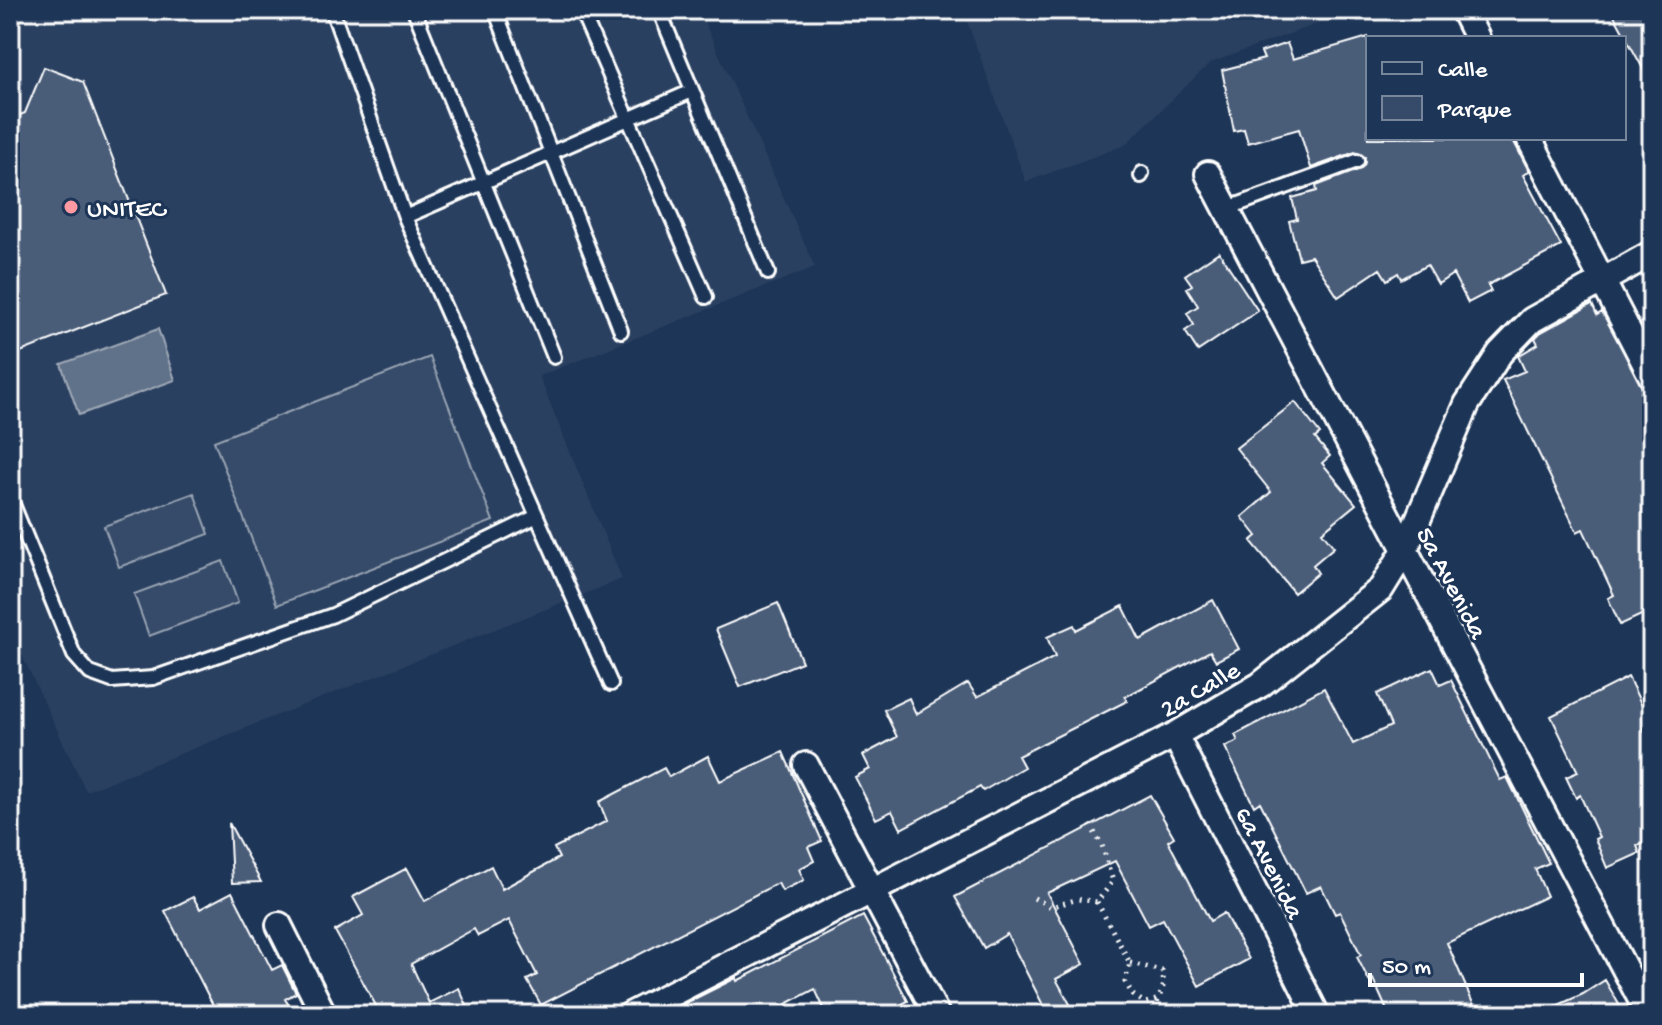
<svg xmlns="http://www.w3.org/2000/svg" width="1662" height="1025" font-family="'Gochi Hand',sans-serif">
<style>
.built{fill:#2a4161}
.green{fill:#364b69;stroke:#9aa5b4;stroke-width:2}
.water{fill:#617289;stroke:#a0aab8;stroke-width:2}
.building{fill:#4a5d79;stroke:#fff;stroke-width:2}
.lines{fill:none;stroke-linecap:round;stroke-linejoin:round}
.lane-casing{stroke:#fff;stroke-width:18}
.street-casing{stroke:#fff;stroke-width:30}
.path{stroke:#fff;stroke-width:5;stroke-dasharray:2 6;stroke-linecap:butt}
.lane{stroke:#1d3557;stroke-width:12}
.street{stroke:#1d3557;stroke-width:24}
.poi-dot{fill:#ff9aa2;stroke:#1d3557;stroke-width:3}
.labels{text-anchor:middle;stroke-width:6;stroke-linejoin:round;paint-order:stroke}
.poi-label{font-size:26px;fill:#fff;stroke:#1d3557;text-anchor:start}
.street-label{font-size:26px;fill:#fff;stroke:#1d3557}
</style>
<rect width="100%" height="100%" fill="#1d3557"/>
<filter id="ink" filterUnits="userSpaceOnUse"><feTurbulence type="fractalNoise" baseFrequency=".0125" numOctaves="2"/><feDisplacementMap in="SourceGraphic" scale="16" xChannelSelector="R" yChannelSelector="G"/><feConvolveMatrix kernelMatrix="1 2 1 2 8 2 1 2 1" color-interpolation-filters="sRGB"/></filter>
<g filter="url(#ink)">
<path class="built" d="M10 10H699L815 267 539 376 622 579 86 791 10 630Z
M963 10H1355L1210 63 1125 145 1026 182Z"/>
<path class="green" d="M430 357 493 521 277 605 214 441Z
M194 493 209 534 119 567 104 526Z
M223 561 238 603 149 636 134 594Z"/>
<path class="water" d="M158 329 175 380 79 415 61 364Z"/>
<path class="building" d="M1611 10H1652V85Z
M1368 37V138H1512L1529 171 1523 175 1561 246 1488 285 1491 291 1468 303 1453 274 1438 284 1427 265 1401 279 1398 273 1387 280 1380 269 1338 297 1311 256 1299 259 1289 221 1297 219 1292 198 1317 191 1316 186 1361 169 1365 157 1355 152 1311 168 1299 129 1248 143 1244 129 1234 131 1222 70 1264 59 1261 52 1287 43 1293 59Z
M44 67 83 82 166 295 18 353 10 331V119L25 113Z
M1219 252 1258 311 1198 351 1185 331 1194 325 1187 313 1198 306 1187 288 1192 285 1185 275Z
M1592 304 1597 315 1602 312 1645 390 1641 392 1652 414V610L1620 625 1608 598 1614 595 1583 529 1577 532 1503 380 1525 371 1518 356 1538 344 1535 338 1540 333Z
M1295 402 1320 434 1315 438 1330 456 1322 463 1356 504 1322 532 1334 547 1313 565 1318 573 1294 593 1251 541 1257 536 1242 517 1271 492 1236 448Z
M1213 600 1239 649 1216 661 1210 651 1125 697 1127 701 1018 756 1024 767 983 791 980 787 901 829 892 811 876 819 855 777 870 769 863 755 897 737 884 710 909 698 916 714 968 683 977 697 1055 657 1047 637 1074 625 1076 630 1123 606 1140 640Z
M778 603 802 662 740 687 716 629Z
M1432 668 1440 685 1451 680 1500 780 1507 777 1549 863 1535 869 1547 896 1447 943 1478 1015H1389L1373 979 1369 981 1357 957 1361 955 1340 912 1335 914 1321 886 1306 893 1260 802 1254 806 1225 747 1238 741 1235 735 1324 688 1353 744 1391 726 1377 694Z
M1628 677 1651 724 1643 728 1652 748V840L1637 846 1640 853 1607 868 1595 839 1599 837 1580 795 1576 798 1566 777 1578 772 1551 716Z
M783 752 822 841 808 847 814 861 799 869 804 880 782 891 778 883 541 1005 527 980 537 975 509 920 478 936 474 929 411 964 429 1003 459 988 468 1008 452 1015H381L335 931 363 915 353 897 407 868 425 901 491 866 502 889 559 858 554 848 607 821 599 802 664 768 669 777 708 756 720 781Z
M1150 795 1174 837 1168 841 1210 921 1224 913 1249 959 1199 986 1163 919 1149 926 1115 861 1047 893 1084 964 1056 979 1076 1015H1048L1007 934 984 948 955 897Z
M229 823 261 882 232 883Z
M232 892 272 970 282 965 296 993 285 999 295 1015H218L165 911 193 897 200 909Z
M863 916 908 1001 898 1006 903 1015H827L815 989 765 1015H676L674 1009 736 978 737 981Z
M1605 980 1625 1015H1536L1583 994Z"/>
<g class="lines">
<g class="lane-casing">
<path id="lane" d="M332 10 405 217 611 684
M414 10 554 357
M495 10 621 331
M581 10 706 297
M659 10 768 273
M1141 176 1142 173
M1226 209 1357 161
M405 217 692 91
M10 497 74 655 90 673 112 681 153 678 333 615 537 516"/>
</g>
<g class="street-casing">
<path id="street" d="M1463 10 1477 38
M1529 138 1652 377
M1208 174 1649 1015
M1175 735 1317 1015
M806 765 937 1015
M279 925 324 1015
M630 1015 1175 735 1260 685 1381 589 1405 550 1467 404 1500 353 1532 320 1652 253"/>
</g>
<path class="path" d="M1090 825 1102 845 1113 881 1097 902
M1034 898 1051 907 1078 899 1097 902
M1097 902 1130 963 1125 982 1133 995 1145 1003 1156 1000
M1130 963 1162 971 1164 984 1153 1015"/>
<use href="#lane" class="lane"/>
<use href="#street" class="street"/>
</g>
</g>
<circle class="poi-dot" cx="71" cy="207" r="8"/>
<g class="labels">
<g class="poi-label">
<text x="87" y="216">UNITEC</text>
</g>
<g class="street-label">
<text transform="translate(1453 582) rotate(62)" y="9">5a Avenida</text>
<text transform="translate(1199 688) rotate(-30)" y="9">2a Calle</text>
<text transform="translate(1271 862) rotate(63)" y="9">6a Avenida</text>
</g>
</g>
<rect width="1662" height="1025" fill="none" stroke="#1d3557" stroke-width="40"/>
<rect x="20" y="20" width="1622" height="985" fill="none" stroke="#fff" stroke-width="3" filter="url(#ink)"/>
<rect x="1366" y="36" width="260" height="104" fill="#1d3557" stroke="#77869a" stroke-width="2"/>
<rect x="1382" y="62" width="40" height="12" fill="#1d3557" stroke="#77869a" stroke-width="2"/>
<text x="1438" y="76" font-size="24" fill="#ffffff">Calle</text>
<rect x="1382" y="96" width="40" height="24" fill="#364b69" stroke="#77869a" stroke-width="2"/>
<text x="1438" y="116" font-size="24" fill="#ffffff">Parque</text>
<path d="M1370 973v12h212v-12" fill="none" stroke="#ffffff" stroke-width="4"/>
<text x="1382" y="973" font-size="24" fill="#ffffff" stroke="#1d3557" stroke-width="6" paint-order="stroke">50 m</text>
</svg>
